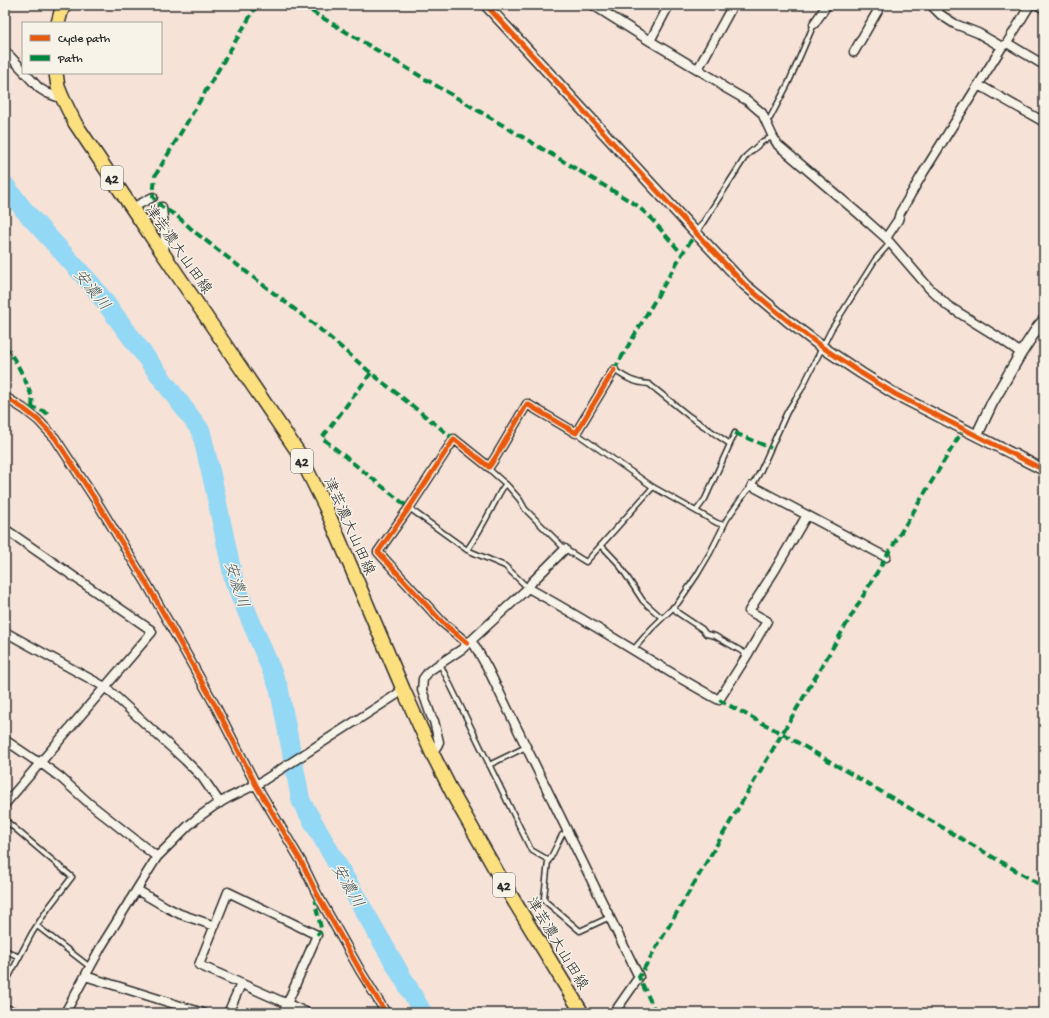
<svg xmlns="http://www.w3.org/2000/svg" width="1049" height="1018" font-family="'Gochi Hand','Klee One',sans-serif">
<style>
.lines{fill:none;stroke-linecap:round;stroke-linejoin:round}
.river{stroke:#93d8f5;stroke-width:19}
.service-casing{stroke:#2b2b2b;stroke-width:7}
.minor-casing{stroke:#2b2b2b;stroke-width:11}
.tertiary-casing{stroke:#2b2b2b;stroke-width:13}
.primary-casing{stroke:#2b2b2b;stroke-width:16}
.service{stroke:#f7f3e8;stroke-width:4}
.minor{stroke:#f7f3e8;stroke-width:8}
.tertiary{stroke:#f7f3e8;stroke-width:10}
.primary{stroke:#fce080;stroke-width:13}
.quiet{stroke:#00873e;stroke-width:4;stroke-dasharray:8 4;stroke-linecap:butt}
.cycleway-casing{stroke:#f7f3e8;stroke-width:8}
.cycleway{stroke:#e8590c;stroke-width:5}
.labels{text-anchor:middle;stroke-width:3;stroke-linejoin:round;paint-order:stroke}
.shield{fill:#f7f3e8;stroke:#686764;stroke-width:1}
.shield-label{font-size:14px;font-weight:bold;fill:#2b2b2b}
.street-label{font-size:15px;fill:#2b2b2b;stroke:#f7f3e8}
.water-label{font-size:16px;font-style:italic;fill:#45565e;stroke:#f7f3e8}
</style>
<rect width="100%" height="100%" fill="#f6e2d7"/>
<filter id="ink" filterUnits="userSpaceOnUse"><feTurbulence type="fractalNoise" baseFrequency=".025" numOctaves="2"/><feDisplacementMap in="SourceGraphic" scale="8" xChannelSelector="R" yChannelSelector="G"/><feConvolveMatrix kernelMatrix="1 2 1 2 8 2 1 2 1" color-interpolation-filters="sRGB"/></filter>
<g filter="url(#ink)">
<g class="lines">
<path class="river" d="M5 185 24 210 93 286 201 431 213 482 234 581 279 688 301 801 423 1013"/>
<g class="service-casing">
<path id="service" d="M765 121 770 118 788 84 814 24
M697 232 746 156 763 141 773 137
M614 370C626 378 634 383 649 384L689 416 730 444
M576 433 653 487 717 523 724 525
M489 467 491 471 508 486 520 500 525 509 565 549 586 562 653 487
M409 508 467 550 505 566 528 588
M696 511 705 499 735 433
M601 545 618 563 643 601 662 618
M467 550C477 536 485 521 493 506 497 499 500 490 506 484
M673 607 678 613 702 629 706 634 715 636 743 652 747 656
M633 650 652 628 678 603 697 575 710 553 727 519 746 492 752 486 760 472 787 412 801 390 831 330 875 260 890 243
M440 664 531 850 545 858 548 861 544 898 545 901 580 931 610 917
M489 765 526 747
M5 820 72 877 49 907 32 933 5 984
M548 861 550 859 562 835 568 832
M37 926 90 967
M5 950 19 957"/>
</g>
<g class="minor-casing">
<path id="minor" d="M593 5 650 41 719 82 722 86 748 101 762 113 773 137 778 145 859 214 886 238 929 288 948 306 998 337 1021 353
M931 5 941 15 955 24 978 33 1002 47
M1038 5 1044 9
M814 24 827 5
M650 41 669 5
M1007 43 1044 65
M5 51 23 70
M854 52 881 5
M698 69 733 5
M25 73 39 88 47 93 63 99
M979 85 1044 122
M162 207 165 239 164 254
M132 208 153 197
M886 238 898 220 900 213 923 173 1002 47 1007 43 1030 5
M5 397 24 409 38 420 55 438 95 499 147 584 216 707 256 785 301 861 317 894 361 972 386 1013
M752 486 886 557
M5 529 151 630 152 632 5 804
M528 588C593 623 654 665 719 700L748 654 767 621 749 611 775 570 807 515
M5 632 105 687 115 696 185 760 202 777 220 803
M470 641 475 646 487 667 639 977 614 1013
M467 643 442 622 378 552 409 508 454 439 489 467 495 458 527 404 576 433 614 370
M5 740 33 759 41 763 61 778 90 804 157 857
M432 753 437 746 439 742 434 721 431 716 422 690 423 679 429 671 462 649 528 588 532 582 565 549
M137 890 166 907 180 914 215 926
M85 976 203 1013
M5 1009 17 1013
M65 1013 101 947 157 857 188 826 200 816 214 806 228 798 261 782 396 695 403 689
M228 1013 241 984
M283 1013 287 1004 317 935 228 892 199 965C235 981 272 997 308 1013"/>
</g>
<g class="tertiary-casing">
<path id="tertiary" d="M486 5 696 233 745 285 788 321 822 347 861 373 895 394 1044 470
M977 435 992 403 1021 353 1038 327 1044 320"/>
</g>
<g class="primary-casing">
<path id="primary" d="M58 23 61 12 64 5
M56 73 58 87 63 99 75 123 132 208 164 255 298 452 325 506 403 689 432 753 456 800 502 881 582 1013"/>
</g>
<use href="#service" class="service"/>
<use href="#minor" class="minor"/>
<use href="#tertiary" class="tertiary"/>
<use href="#primary" class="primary"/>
<path class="quiet" d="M257 5 155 176 153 197 162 207 177 216 196 233 315 325 371 373 454 439
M301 5 635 204 649 216 682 254
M5 346C15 358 28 384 32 398 33 402 32 405 32 408
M614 370 682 254 696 233
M371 373 322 438 409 508
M29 409C36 406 44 412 51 415
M735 433 771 448
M719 700 783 734 1044 887
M316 896V907L321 928 320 932 317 935
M656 1013 639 977 886 557 964 428"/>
<g class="cycleway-casing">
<path id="cycleway" d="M486 5 696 233 745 285 788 321 822 347 861 373 895 394 1044 470
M5 397 24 409 38 420 55 438 95 499 147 584 216 707 256 785 301 861 317 894 361 972 386 1013
M467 643 442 622 378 552 409 508 454 439 489 467 495 458 527 404 576 433 614 370"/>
</g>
<use href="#cycleway" class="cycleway"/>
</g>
</g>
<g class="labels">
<g class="shield">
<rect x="101" y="166" width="22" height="24" rx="3"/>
<rect x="291" y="449" width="22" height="24" rx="3"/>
<rect x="493" y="873" width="22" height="24" rx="3"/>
</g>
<g class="shield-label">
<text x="112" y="183">42</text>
<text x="302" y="466">42</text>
<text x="504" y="890">42</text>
</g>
<g class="street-label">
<text transform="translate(179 249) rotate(55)" y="5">津芸濃大山田線</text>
<text transform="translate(350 526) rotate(66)" y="5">津芸濃大山田線</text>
<text transform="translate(558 943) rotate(59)" y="5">津芸濃大山田線</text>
</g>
<g class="water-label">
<text transform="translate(93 289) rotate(51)" y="6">安濃川</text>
<text transform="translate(238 584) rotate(72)" y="6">安濃川</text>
<text transform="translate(349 885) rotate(60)" y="6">安濃川</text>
</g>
</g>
<rect width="1049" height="1018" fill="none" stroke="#f7f3e8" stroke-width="20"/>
<rect x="10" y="10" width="1029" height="998" fill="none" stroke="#2b2b2b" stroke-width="1.5" filter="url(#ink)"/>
<rect x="22" y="22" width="140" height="52" fill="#f7f3e8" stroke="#a5a39c"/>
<rect x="30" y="35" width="20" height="6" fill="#e8590c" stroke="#a5a39c"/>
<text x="58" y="42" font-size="12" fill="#2b2b2b">Cycle path</text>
<rect x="30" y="55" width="20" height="6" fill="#00873e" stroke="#a5a39c"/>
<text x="58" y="62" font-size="12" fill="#2b2b2b">Path</text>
</svg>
